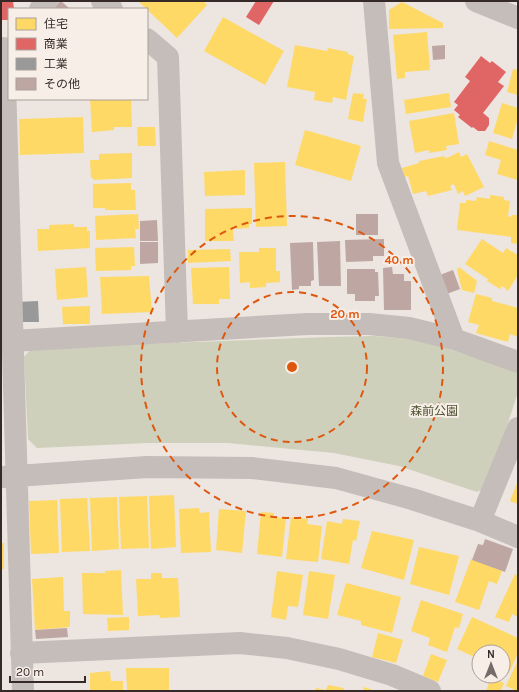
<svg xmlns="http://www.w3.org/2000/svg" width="519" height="692" font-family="Karla,'Noto Sans JP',sans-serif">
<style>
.green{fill:#cfd0bb}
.homes{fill:#ffd966}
.shops{fill:#e06666}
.industry{fill:#999}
.building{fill:#bea7a3}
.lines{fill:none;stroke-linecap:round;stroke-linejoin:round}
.minor{stroke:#c5bdb9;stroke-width:22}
.ring{fill:none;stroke:#df570d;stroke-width:2;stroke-dasharray:7 5}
.labels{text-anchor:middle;stroke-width:4;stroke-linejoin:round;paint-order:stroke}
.park-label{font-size:12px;fill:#4a522d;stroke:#f8eee8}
.centre{fill:#df570d;stroke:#f8eee8;stroke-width:2}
.ring-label{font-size:12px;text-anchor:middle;font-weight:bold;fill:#df570d;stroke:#f8eee8;stroke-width:4;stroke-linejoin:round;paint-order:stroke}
</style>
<rect width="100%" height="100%" fill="#ece5e0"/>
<path class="green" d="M374 336 410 339 436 345 514 370 518 375V392L487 487 477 492 399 466 334 453 228 443H148L37 448 28 439 24 357 32 348 329 337Z"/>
<path class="homes" d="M138 1H203L207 5 177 38Z
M402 2 443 23V28L389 29V10Z
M223 17 284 51 265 85 204 51Z
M427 32 430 70 405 72V78L397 79 393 35Z
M295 45 327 51 328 48 348 52V54L354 56 346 100 333 97 332 103 314 100 315 92 287 87Z
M513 69 518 70V95L507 92Z
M353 93 364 94 363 99H367L363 122 348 119Z
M449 93 451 107 406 114 404 100Z
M90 99H131L132 127H114V130L92 132Z
M502 103 518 108V118L512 139 493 133Z
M454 113 459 144 446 146 447 150 429 153V150L415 153 409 121Z
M83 117 84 153 20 155 19 119Z
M137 127H155L156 146H138Z
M305 130 361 146 351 181 295 165Z
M489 141 518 150V180L497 174 501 160 485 155Z
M459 152 461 157 467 154 484 187 465 196 463 191 458 194 454 184 450 186 452 190 428 196 426 191 413 194 408 176 404 177 402 168 419 163V161L444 156 445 158 449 157Z
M132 153V178L93 180V178H91L90 160H99V154Z
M285 162 287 226 256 227 254 163Z
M245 170V195L205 196 204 172Z
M131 183V190H135L136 210H105V208H93V184Z
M490 195 504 197V200L510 201 508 216 512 217V215H518V244L511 243V237L457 230 460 203H466V200L476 201 477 197 490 199Z
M252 208V224H249V228L233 229 234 241H205V209Z
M138 214 139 229H135L136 238 96 240 95 216Z
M74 224V227H87V231H90V248L38 251 37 229H49V225Z
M482 239 503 253 506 248 518 255V275L508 291 502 286 500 289 487 281 488 279 465 264Z
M134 247 135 266H131V270L96 271 95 248Z
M259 248H276V271H280V282L266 283V287L250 288V282L240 283 239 252H259Z
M230 249 231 261 188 263V250Z
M86 267 88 297 57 300 55 269Z
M229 267 230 299H219V304H193L191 268Z
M459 267 477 281 474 293 462 290 457 270Z
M149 276 152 312 102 314 100 277Z
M476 294 492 298V301L518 308V337L510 334 508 342 476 333 479 325 468 322Z
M90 306V324H63L62 307Z
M518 481V504L510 501Z
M174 495 176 547 151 549 149 496Z
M147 496 149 548 121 549 119 497Z
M117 497 119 549 92 551 90 498Z
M87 498 90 551 62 552 60 499Z
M57 500 59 553 31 554 29 501Z
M199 508 200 513 209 512 211 552 181 553 179 509Z
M219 509 246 511 242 553 216 550Z
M261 512 274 513 273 517 286 518 282 557 257 554Z
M291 517 308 519 307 524 322 526 318 562 286 559Z
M343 519 360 521 356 541 353 540 349 564 321 559 327 521 342 524Z
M372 531 414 540 404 580 361 568Z
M1 543H4V569H1Z
M419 547 459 556 449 595 410 584Z
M471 559 502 571 497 584 489 581 479 610 455 602Z
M121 570 123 615 83 614 82 573H105V571Z
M277 571 303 575 298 607 288 606 286 620 271 617Z
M309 571 335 575 328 619 303 615Z
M151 573H162V578H178L180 617 160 618 159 615 138 616 136 579H151Z
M515 574 518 576V617L512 614 509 622 495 617Z
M63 577 64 611H70V627L35 630 32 579Z
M346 583 401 597 392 633 361 625V621L337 615Z
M421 600 463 614 459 628 455 627 447 652 428 645 430 638 411 631Z
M129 617V630L108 631 107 618Z
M472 617 518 638V653L509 673 503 670V652H479V659L457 649Z
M378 633 403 640 396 663 372 657Z
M431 654 447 660 438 682 423 676Z
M518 660V691H517L506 686Z
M126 668H169V691H127Z
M110 671 111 681H123V691H90V673Z
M491 678 504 683 501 691H486Z
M328 685 344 688V691H315L316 688 326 690Z
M364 687 376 691H363Z"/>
<path class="shops" d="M1 1H13L14 9H9L8 20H1Z
M256 1H274L259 25 246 17Z
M481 56 490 63 492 61 506 72 498 82 504 86 483 113 489 118V125L485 131H478L473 127 472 128 458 117 460 115 454 110 458 105 454 102 470 81 465 77Z"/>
<path class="industry" d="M38 301 39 322H23L17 302Z"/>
<path class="building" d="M60 1H61L70 9H53Z
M445 45V59L433 60 432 46Z
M356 214H378V235H356Z
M157 220 158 241H140V221Z
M384 239V256H373V261L346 262 345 240Z
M340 241 341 286H319L317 242Z
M140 242H158V263L140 264Z
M313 242 314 280 311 281V286H299V289L292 290 290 243Z
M392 267 393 274H404V281H411V310H384L383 268Z
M347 269H375V272H378L379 296H375V301H355V294H347Z
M453 270 460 289 444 295 437 276Z
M485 539 513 549 505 572 472 560 478 544 483 545Z
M67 628 68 637 36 639 35 630Z"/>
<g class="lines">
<path class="minor" d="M102 1 112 9
M374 1 388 163 454 339
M476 1 518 18
M40 9 47 1
M147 39 168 57 177 332
M4 48 23 691
M12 341 308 324H369L409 328 454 339 518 362
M2 477 147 467 252 468 336 478 412 499 480 521 518 537
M480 521 518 428
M21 653 240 643 287 648 339 659 392 675 430 691"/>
</g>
<g class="ring">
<circle cx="292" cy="367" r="75"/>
<circle cx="292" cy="367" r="151"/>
</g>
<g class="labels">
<g class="park-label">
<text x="434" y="415">森前公園</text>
</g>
</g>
<circle cx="292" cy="367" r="6" class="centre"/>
<g class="ring-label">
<text x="399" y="264">40 m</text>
<text x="345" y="318">20 m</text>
</g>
<rect width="519" height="692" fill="none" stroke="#352a28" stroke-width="4"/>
<rect x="8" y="8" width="140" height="92" fill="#f8eee8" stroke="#aaa09b"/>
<rect x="16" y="18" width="20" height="12" fill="#ffd966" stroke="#aaa09b"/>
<text x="44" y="28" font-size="12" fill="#352a28">住宅</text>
<rect x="16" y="38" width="20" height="12" fill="#e06666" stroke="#aaa09b"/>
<text x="44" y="48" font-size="12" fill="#352a28">商業</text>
<rect x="16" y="58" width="20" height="12" fill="#999999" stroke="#aaa09b"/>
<text x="44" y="68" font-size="12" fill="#352a28">工業</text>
<rect x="16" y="78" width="20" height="12" fill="#bea7a3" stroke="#aaa09b"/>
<text x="44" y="88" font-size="12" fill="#352a28">その他</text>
<g transform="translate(491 664)"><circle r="19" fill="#f8eee8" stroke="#aaa09b"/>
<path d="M0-3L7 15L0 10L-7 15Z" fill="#756b68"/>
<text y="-6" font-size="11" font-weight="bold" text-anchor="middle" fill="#352a28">N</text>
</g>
<path d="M10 676v6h75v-6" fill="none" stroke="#352a28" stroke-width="2"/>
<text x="16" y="676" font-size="12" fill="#352a28" stroke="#f8eee8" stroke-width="3" paint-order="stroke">20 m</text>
</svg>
